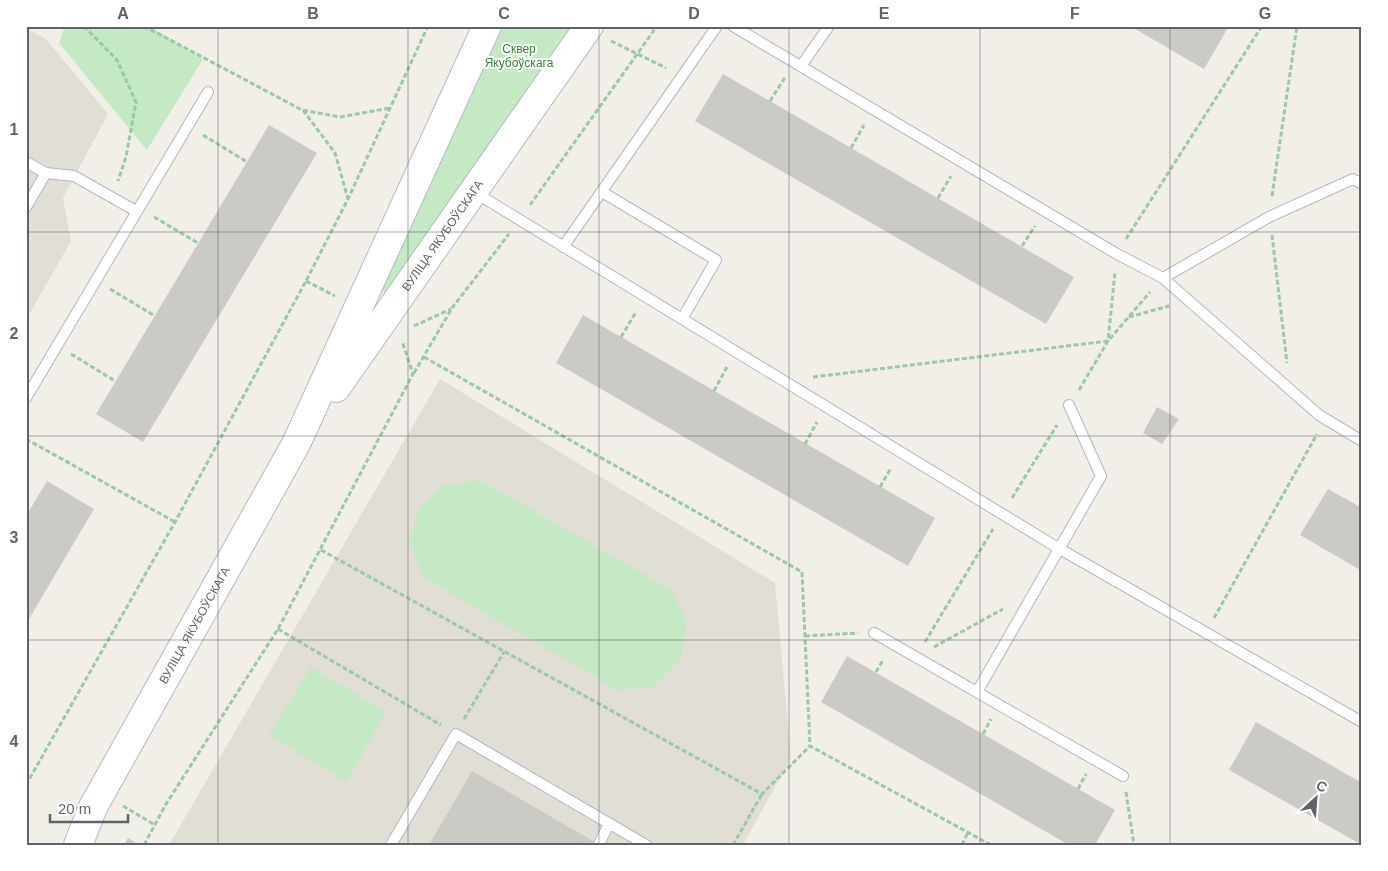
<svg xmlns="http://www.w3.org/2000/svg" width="1388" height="871" font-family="Arial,sans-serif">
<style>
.education{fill:#e1ded6}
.green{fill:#c5e8c5}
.building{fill:#cccac5}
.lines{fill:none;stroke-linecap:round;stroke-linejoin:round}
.lane-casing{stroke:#b5b8bc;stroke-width:12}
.secondary-casing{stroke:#b6babf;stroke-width:30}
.path{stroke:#9cc7a9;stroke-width:3;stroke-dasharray:5 2.5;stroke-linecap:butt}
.lane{stroke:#fff;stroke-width:10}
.secondary{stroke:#fff;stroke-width:28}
.grid{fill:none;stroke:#5f6368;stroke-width:1;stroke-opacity:0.55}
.labels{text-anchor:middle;stroke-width:4;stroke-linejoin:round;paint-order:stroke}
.park-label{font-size:12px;fill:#348238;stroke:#fff}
.street-label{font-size:12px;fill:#5f6368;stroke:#fff}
.neatline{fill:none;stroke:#5f6368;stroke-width:2}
.grid-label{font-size:16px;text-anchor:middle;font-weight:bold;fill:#5f6368}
</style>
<rect width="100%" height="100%" fill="#f1efe8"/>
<path class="education" d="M26 29 45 38 108 114 63 198 71 241 26 320Z
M440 379 775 583 791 758 743 845H169Z"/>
<path class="green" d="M65 26H149L203 59 147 150 59 43Z
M503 26H574L385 292 379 289Z
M480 480 673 591 687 623 680 659 653 687 618 690 424 578 409 542 419 509 441 486Z
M311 667 385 712 347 782 269 735Z"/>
<path class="building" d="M1130 26H1229L1204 69Z
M723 74 1074 277 1046 324 695 121Z
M269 125 317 153 143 442 96 414Z
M583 315 935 518 908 566 556 363Z
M1157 407 1179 419 1162 444 1143 433Z
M47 481 94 509 26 624V516Z
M1328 489 1362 508V571L1300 535Z
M847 656 1115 810 1095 845H1069L821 702Z
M1256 722 1362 783V845L1229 770Z
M472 771 600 845H429Z
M128 838 139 845H124Z"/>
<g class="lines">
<g class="lane-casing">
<path id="lane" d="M733 26 1117 254 1163 278 1319 415 1362 441
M801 66 829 26
M26 162 46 173 74 176 136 211
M474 192 1058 548 1362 722
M602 192 716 260 682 319
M26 207 46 173
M563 247 717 26
M1163 278 1269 217 1353 179 1362 184
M26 398 208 92
M874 633 1123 776
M977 692 1101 476 1069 405
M599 844 609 824
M391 845 456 734 646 845"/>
</g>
<g class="secondary-casing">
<g id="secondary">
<path id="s1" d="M336 388 589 26"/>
<path id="s2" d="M78 845 93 807 296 444 487 26"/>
</g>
</g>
<path class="path" d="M84 26 117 60 136 102 126 157 118 181
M144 26 302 110 340 117 390 108
M611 41 666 68
M770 101 786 76
M303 110 335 153 348 199
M203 135 247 162
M851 148 864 125
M1272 196 1297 26
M938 198 951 176
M530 205 657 26
M154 217 198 243
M1272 235 1287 363
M1126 239 1262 26
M1022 246 1035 226
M306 281 335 296
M110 289 155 316
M1129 317 1169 306
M414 326 451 309
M621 337 636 312
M71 354 115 381
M424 357 802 572 810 746 991 845
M414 373 452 308 509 234
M813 377 1108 341 1150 292
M1079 390 1108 341 1115 272
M714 391 727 367
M26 439 175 522
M805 444 817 422
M880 487 891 468
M1012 498 1057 425
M26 512 28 513
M321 550 762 794 810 746
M1214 618 1317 434
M278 629 441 725
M805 636 858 633
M925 642 993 529
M934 647 1003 609
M876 672 883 660
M464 719 504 652
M983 734 991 719
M26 785 175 522 306 281 348 199 428 26
M1078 789 1086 774
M1126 792 1134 845
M123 806 155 825
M144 845 166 804 278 629 413 374 402 341
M733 845 762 794
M962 845 968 832"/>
<use href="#lane" class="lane"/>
<use href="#secondary" class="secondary"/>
</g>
<path class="grid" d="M218 26V845M408 26V845M599 26V845M789 26V845M980 26V845M1170 26V845M26 232H1362M26 436H1362M26 640H1362"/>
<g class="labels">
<g class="park-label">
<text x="519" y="53">Сквер<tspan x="519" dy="14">Якубоўскага</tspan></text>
</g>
<g class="street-label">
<text dy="4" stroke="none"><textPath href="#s1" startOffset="186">ВУЛІЦА ЯКУБОЎСКАГА</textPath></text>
<text dy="4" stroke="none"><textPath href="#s2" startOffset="249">ВУЛІЦА ЯКУБОЎСКАГА</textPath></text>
</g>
</g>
<rect width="1388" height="871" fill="none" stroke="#ffffff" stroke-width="55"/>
<g transform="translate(1316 798) rotate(26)" stroke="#ffffff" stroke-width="4" paint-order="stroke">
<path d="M0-4L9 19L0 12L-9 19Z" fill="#5f6368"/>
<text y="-8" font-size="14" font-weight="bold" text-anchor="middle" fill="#5f6368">С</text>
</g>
<path d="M50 814v8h78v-8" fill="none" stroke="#5f6368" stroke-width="2.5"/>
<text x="58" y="814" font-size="15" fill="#5f6368" stroke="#ffffff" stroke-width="4" paint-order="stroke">20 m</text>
<rect x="28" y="28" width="1332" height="816" class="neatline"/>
<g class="grid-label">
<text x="123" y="19">A</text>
<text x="313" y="19">B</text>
<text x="504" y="19">C</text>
<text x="694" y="19">D</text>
<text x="884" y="19">E</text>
<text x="1075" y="19">F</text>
<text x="1265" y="19">G</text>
<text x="14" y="135">1</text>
<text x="14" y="339">2</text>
<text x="14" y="543">3</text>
<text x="14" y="747">4</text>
</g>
</svg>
